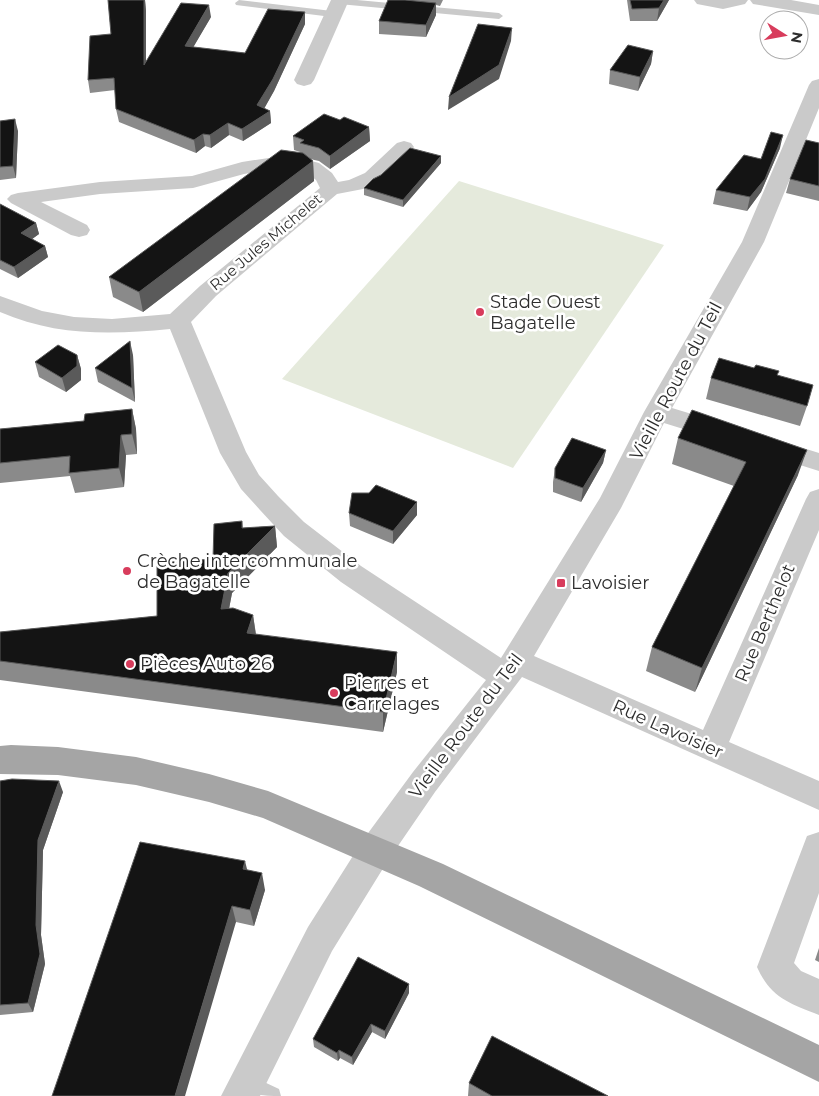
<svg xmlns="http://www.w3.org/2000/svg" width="819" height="1096" font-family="Montserrat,sans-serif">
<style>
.green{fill:#e5eadc}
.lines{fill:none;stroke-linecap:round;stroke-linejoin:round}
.lane{fill:#cacaca;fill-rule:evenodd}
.street{fill:#cacaca;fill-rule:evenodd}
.primary{fill:#a5a5a5;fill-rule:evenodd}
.wall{fill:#8a8a8a}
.shaded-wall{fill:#5a5a5a}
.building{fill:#141414;stroke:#5a5a5a}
.poi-dot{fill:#d83c5c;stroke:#fff;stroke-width:2}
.labels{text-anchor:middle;stroke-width:5;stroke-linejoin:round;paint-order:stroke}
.far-street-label{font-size:15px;fill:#2d2d2d;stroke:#fff}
.poi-label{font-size:18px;fill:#2d2d2d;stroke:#fff;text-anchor:start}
.street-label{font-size:18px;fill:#2d2d2d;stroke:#fff}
</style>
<rect width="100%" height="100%" fill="#fff"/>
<path class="green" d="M459 181 664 245 513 468 282 379Z"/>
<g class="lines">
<path class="lane" d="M239 0 332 11 336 14 332 17 236 5 235 3Z
M335 0H357L499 13 503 16 499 19 339 4 336 3Z
M247 1074 279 1089 281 1096C266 1096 245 1096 238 1083L240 1076Z"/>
<path class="street" d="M331 0H349L314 80 311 84 304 86 297 84 294 80Z
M694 0H748L745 4 723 9 697 4Z
M750 0H791L819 5V15L753 4Z
M819 79V108L764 242 672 408 731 426 735 432 731 438 722 441 664 423 621 508 534 656 703 730 806 499 810 492 819 489V530L729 742 819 781V810L522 677 435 792 387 862 332 951 260 1096H221L308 927 363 840 413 772 486 680 341 582 284 536 260 510 241 489 220 453 170 329C111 335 55 336 0 312V296L42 311 74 317 112 319 170 314 200 286 320 188 316 180 305 171 288 167 244 174 193 188 100 194 41 202 87 225 90 230 87 235 79 237 71 235 11 203 7 199 11 195 18 193 100 182 192 176 242 162 288 155 319 163 332 173 338 182 349 180 365 173 397 143 404 141 411 143 414 147 411 151 380 181 363 189 337 194 216 296 191 322 246 452 259 475 278 496 304 522 361 566 501 658 600 498 644 412 742 242 809 85 812 81Z
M768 437 819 453V471L759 452 755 446 759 440Z
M819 832V893L794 963 801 971 819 979V1015C789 1003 771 998 757 967L807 836Z"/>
<path class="primary" d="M11 745 58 747 136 757 209 774 268 791 443 864 819 1045V1082L419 886 263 818 209 802 136 785 58 775 0 774V746Z"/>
</g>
<path class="wall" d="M108 0H145L146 11V62L211 17 193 47 245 53 305 12V24L274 91 264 108 270 111 271 123 243 141 229 135 211 148 205 146 196 153 119 122 116 109 115 90 90 93 88 80 111 34Z
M388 0H443L440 6 436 5V15L426 37 379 34V21Z
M627 0H669L657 21H630Z
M653 51 651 64 638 91 609 84 610 70Z
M340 120 369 127 370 141 330 169 319 161 310 159 313 161 314 181 143 312 113 297 109 277 300 152 294 150 293 136Z
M0 121 18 131 16 178 0 180Z
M819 143V201L786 193 790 179Z
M780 148 761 192 747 211 713 204 716 190Z
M441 163 403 207 364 195V188Z
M0 204 36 223 39 234 32 239 45 246 48 257 18 278 0 269Z
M77 355 81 369V380L66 392 39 377 35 362Z
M133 355 135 402 98 382 95 368Z
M778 375 807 406 800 426 706 399 711 378Z
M132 409 136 429 137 454 126 455 124 487 75 493 70 476 0 483V429L84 421Z
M678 438 798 475 695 692 646 671 652 647 734 486 672 464Z
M606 450 603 463 581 502 553 492V482L555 468Z
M349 513 417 515 393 544 350 526Z
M242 521 243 528 275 526 277 547 232 593 229 609 253 615 256 634 397 672 383 732 0 680V632L157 616 213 559Z
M0 781 63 792 43 850 41 935 45 964 33 1012 0 1015Z
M247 870 265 890 254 926 236 922 52 1096Z
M819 948V962L815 960Z
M409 993 385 1039 372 1032 353 1065 340 1058 338 1061 314 1047 313 1039Z
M469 1083 608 1096H468Z"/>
<path class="shaded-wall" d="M144 0H145L146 11V77L144 65Z
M664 0H669L657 21 659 8Z
M436 3V15L426 37V25Z
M209 5 211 17 187 58 185 46Z
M305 12V24L274 91 259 118 257 105Z
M512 28 511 41 499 79 448 110 449 97Z
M653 51 651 64 638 91 640 77Z
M270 111 271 123 243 141 242 129Z
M15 119 18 131 16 178 13 166Z
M228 123 229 135 211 148 210 135Z
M369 127 370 141 330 169V156Z
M203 134 205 146 196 153 194 140Z
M783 135 780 148 761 192 747 211 750 197Z
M441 156V163L403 207V200Z
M313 161 314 181 143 312 139 292Z
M36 223 39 234 24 245 21 233Z
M45 246 48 257 18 278 14 267Z
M130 341 133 355 135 402 132 388Z
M77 355 81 369V380L66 392 62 378Z
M132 409 136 429 137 454 132 434Z
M121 435 126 455 124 487 119 468Z
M606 450 603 463 581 502 583 488Z
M807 450 798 475 695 692 702 668Z
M417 502V515L393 544V531Z
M275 526 277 547 232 593 225 630 221 609 228 573Z
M253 615 256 636 247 633Z
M397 652V672L383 732V712Z
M59 781 63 792 43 850 41 935 45 964 33 1012 28 1003 36 925 38 840Z
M245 861 249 877 243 869Z
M262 873 265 890 254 926 250 910Z
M232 906 236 922 185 1096H175Z
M409 984V993L385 1039V1031Z
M371 1024 372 1032 353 1065 352 1057Z
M339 1050 340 1058 338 1061 337 1053Z"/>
<path class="building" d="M108 0H144V65L181 3 209 5 185 46 245 53 268 9 305 12 273 79 257 105 270 111 242 129 228 123 210 135 203 134 194 140 116 109 114 78 88 80 90 36 111 34Z
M388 0H405L436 3 426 25 379 21Z
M630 0H664L659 8 632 9Z
M478 24 512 28 499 65 449 97Z
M628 45 653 51 640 77 610 70Z
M324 114 340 120 344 117 369 127 330 156 319 148 300 143 304 140 293 136Z
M15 119 13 166 0 167V121Z
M771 132 783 135 765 179 750 197 716 190 744 155 761 159Z
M806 140 819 143V186L790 179Z
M410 148 441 156 403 200 364 188 373 179 381 175Z
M281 150 303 153 313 161 139 292 109 277Z
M0 204 36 223 21 233 45 246 14 267 0 260Z
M130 341 132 388 95 368Z
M58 345 77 355V366L62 378 35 362Z
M719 358 754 368 756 365 779 371 777 375 813 385 807 406 711 378Z
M132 409V434L121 435 119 468 69 473 70 456 0 463V429L84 421 85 414Z
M692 410 807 450 702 668 652 647 746 462 678 438Z
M572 438 606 450 583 488 555 478V468Z
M376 485 417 502 393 531 349 513 352 493H369Z
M242 521V528L275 526 228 573 221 609 233 608 253 615 247 633 397 652 383 712 0 661V632L157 616V563L213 559 214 524Z
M12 779 59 781 38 840 36 925 40 954 28 1003 0 1005V781Z
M140 842 245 861 243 869 262 873 250 910 232 906 175 1096H52Z
M358 957 409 984 385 1031 371 1024 352 1057 339 1050 337 1053 313 1039Z
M492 1036 608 1096H492L469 1083Z"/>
<g class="poi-dot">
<circle cx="480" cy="312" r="5"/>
<circle cx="127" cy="571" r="5"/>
<rect x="556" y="578" width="10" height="10" rx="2.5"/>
<circle cx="130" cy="664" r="5"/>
<circle cx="334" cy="693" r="5"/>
</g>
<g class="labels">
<g class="far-street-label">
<text transform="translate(266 242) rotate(-40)" y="5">Rue Jules Michelet</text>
</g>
<g class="poi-label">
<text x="490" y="308">Stade Ouest<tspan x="490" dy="21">Bagatelle</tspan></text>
<text x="137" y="567">Crèche intercommunale<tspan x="137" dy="21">de Bagatelle</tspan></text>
<text x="571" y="589">Lavoisier</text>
<text x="140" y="670">Pièces Auto 26</text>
<text x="344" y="689">Pierres et<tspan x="344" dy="21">Carrelages</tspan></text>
</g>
<g class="street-label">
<text transform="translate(676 381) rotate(-62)" y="6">Vieille Route du Teil</text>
<text transform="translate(765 623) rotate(-67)" y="6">Rue Berthelot</text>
<text transform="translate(466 726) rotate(-53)" y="6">Vieille Route du Teil</text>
<text transform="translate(668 729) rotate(24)" y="6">Rue Lavoisier</text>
</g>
</g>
<g transform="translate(784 35) rotate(101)"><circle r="24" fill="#ffffff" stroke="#ababab"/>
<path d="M0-4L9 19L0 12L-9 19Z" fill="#d83c5c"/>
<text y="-8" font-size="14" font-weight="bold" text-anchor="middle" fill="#2d2d2d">N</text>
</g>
</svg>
